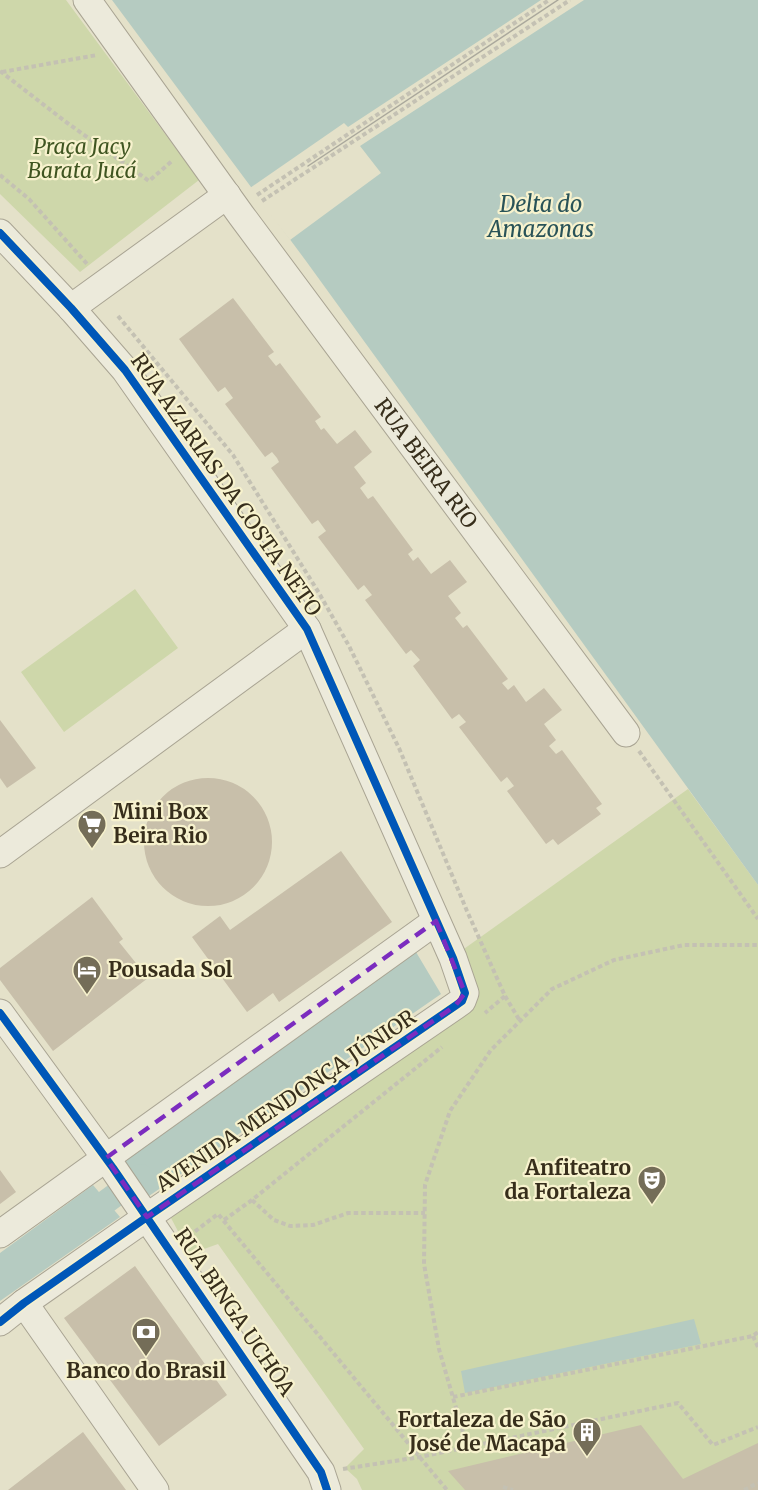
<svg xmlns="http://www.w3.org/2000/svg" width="758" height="1490" font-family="Merriweather,serif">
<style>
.green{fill:#ced7aa}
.water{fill:#b5cbc1}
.pier{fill:#e4e1c9}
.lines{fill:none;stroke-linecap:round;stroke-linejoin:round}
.canal{stroke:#b5cbc1;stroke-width:24}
.building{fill:#c8bfaa}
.minor-casing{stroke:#a9a493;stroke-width:29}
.path{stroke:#c4c1b3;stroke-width:4;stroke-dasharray:4.5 3;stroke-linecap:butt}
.minor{stroke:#eceadb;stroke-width:27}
.tram{stroke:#aaa89c;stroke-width:1.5}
.cycleway-casing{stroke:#f7f2cd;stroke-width:11}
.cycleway{stroke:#0057b8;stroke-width:8}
.marked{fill:none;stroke:#7b2cbf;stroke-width:4.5;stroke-dasharray:12 8;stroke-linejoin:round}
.labels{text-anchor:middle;stroke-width:4.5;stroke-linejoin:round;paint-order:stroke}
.park-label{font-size:21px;font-style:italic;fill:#3f5521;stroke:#f7f2cd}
.street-label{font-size:21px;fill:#372e1b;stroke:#f7f2cd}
.poi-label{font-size:21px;font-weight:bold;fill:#372e1b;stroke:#f7f2cd;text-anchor:start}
.water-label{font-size:22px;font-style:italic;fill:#295358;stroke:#f7f2cd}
</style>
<rect width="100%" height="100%" fill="#e4e1c9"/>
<path class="green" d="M0 0H66L199 180 80 272 0 194Z
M135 589 178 648 64 732 21 672Z
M688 789 758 885V1490H362L357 1479 345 1468 364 1449 218 1244 190 1254 171 1218 465 1010 447 961Z"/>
<path class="water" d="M112 0H758V885L306 261Z
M416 952 441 994 149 1196 124 1162Z
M93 1185 120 1217 0 1301V1253Z
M694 1319 701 1344 465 1393 461 1371Z"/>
<path class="pier" d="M541 0H584L360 146 381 173 290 240 250 188 344 123 348 127Z"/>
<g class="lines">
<path class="canal" d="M80 1221 141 1176"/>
</g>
<path class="building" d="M233 298 274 352 268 356 276 366 280 363 321 417 315 421 321 430 324 428 337 444 355 430 372 452 354 467 366 483 360 488 368 499 373 496 413 550 408 554 413 561 418 557 431 574 450 560 467 582 448 596 461 613 455 618 463 628 467 625 508 679 502 683 508 690 514 685 526 702 544 688 562 710 544 724 556 740 549 746 556 754 562 750 602 804 596 808 601 814 558 845 553 839 546 844 507 791 514 786 507 777 501 782 459 727 466 722 459 714 452 719 413 666 420 660 411 650 406 654 365 600 372 595 364 585 358 590 318 537 326 531 318 520 312 524 271 468 279 462 277 458 272 452 265 457 225 404 233 398 225 387 218 392 179 339Z
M0 720 36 768 7 788 0 778Z
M144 842a64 64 0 1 1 128 0a64 64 0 1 1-128 0Z
M341 851 392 922 279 1002 273 993 247 1012 192 937 220 916 230 930Z
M92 897 123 939 119 942 148 978 53 1051 0 980V968Z
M0 1170 16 1192 0 1204Z
M135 1266 227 1395 159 1446 64 1318Z
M641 1425 683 1479 758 1443V1490H465L448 1471Z
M83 1432 126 1490H8Z"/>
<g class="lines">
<g class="minor-casing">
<g id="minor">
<path id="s1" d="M87 0 241 215 626 733"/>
<path d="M0 233 71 308 125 370 307 629 453 958 465 993 462 1001 455 1006 147 1217 24 1303 0 1322"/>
<path d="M71 308 227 195"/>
<path d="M0 854 307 629"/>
<path d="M0 1013 113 1168 321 1472 327 1490"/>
<path d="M0 1234 436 921"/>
<path d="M24 1303 155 1490"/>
</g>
</g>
<path class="path" d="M0 71 66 122 149 181 172 161
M2 72 97 55
M0 175 29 199 88 265
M257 195 549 0
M262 201 570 0
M118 316 233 455 319 593 349 646 399 748 467 911 505 996 485 1013
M639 751 758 919
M505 996 520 1021
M252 1200 274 1220 290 1226 313 1225 348 1213H425
M224 1220 252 1200 442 1047
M189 1236 218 1214 447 1490
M753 1336 758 1347
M453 1397 753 1336 758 1332
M467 1446 439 1349 424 1264 425 1185 450 1111 491 1050 552 989 614 960 684 945H758
M343 1469 420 1457 678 1403 713 1445 758 1427
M503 1487 513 1490
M744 1490 758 1483"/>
<use href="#minor" class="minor"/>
<path class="tram" d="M308 166 558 0"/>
<g class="cycleway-casing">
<path id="cycleway" d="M0 233 71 308 125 370 307 629 453 958 465 993 462 1001 455 1006 147 1217 24 1303 0 1322
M0 1013 113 1168 321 1472 327 1490"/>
</g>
<use href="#cycleway" class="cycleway"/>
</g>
<path class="marked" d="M436 921 465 993 455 1006 147 1217 106 1158Z"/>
<defs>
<g id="supermarket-pin" transform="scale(1.5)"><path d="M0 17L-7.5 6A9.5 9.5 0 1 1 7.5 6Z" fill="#746d58" stroke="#f7f2cd"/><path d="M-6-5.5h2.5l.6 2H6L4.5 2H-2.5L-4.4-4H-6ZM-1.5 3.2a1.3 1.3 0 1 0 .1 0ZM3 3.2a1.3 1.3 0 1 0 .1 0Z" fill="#fff"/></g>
<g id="hotel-pin" transform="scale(1.5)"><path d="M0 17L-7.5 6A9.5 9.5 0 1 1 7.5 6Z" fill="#746d58" stroke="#f7f2cd"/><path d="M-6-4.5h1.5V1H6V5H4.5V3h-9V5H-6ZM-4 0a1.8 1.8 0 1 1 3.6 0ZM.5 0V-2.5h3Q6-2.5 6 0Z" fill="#fff"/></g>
<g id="theatre-pin" transform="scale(1.5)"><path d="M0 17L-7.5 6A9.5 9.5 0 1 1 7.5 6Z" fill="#746d58" stroke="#f7f2cd"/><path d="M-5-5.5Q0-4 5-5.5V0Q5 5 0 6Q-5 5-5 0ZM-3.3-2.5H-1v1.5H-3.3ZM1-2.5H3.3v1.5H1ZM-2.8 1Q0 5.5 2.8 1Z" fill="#fff"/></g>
<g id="bank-pin" transform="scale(1.5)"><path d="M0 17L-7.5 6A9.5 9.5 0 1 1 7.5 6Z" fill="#746d58" stroke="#f7f2cd"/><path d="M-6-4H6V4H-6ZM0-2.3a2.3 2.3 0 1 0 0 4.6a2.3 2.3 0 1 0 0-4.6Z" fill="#fff"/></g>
<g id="building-pin" transform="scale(1.5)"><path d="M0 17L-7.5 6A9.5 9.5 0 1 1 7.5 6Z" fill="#746d58" stroke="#f7f2cd"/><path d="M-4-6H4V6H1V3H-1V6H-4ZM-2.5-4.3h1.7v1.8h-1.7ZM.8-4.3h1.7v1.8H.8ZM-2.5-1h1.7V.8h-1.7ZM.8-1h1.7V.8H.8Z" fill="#fff"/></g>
</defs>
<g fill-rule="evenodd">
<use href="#supermarket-pin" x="92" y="824"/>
<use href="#hotel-pin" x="87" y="970"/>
<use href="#theatre-pin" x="652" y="1180"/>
<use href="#bank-pin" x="146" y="1332"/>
<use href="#building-pin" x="587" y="1432"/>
</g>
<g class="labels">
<g class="park-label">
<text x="82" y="154">Praça Jacy<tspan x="82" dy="24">Barata Jucá</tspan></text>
</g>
<g class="street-label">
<text dy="7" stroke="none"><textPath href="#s1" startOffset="574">RUA BEIRA RIO</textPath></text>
<text transform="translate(226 485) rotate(55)" y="7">RUA AZARIAS DA COSTA NETO</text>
<text transform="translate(286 1101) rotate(-34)" y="7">AVENIDA MENDONÇA JÚNIOR</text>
<text transform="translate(234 1312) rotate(56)" y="7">RUA BINGA UCHÔA</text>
</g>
<g class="poi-label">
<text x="113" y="819">Mini Box<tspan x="113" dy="24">Beira Rio</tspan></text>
<text x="108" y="977">Pousada Sol</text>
<text x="631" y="1175" text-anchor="end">Anfiteatro<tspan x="631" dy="24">da Fortaleza</tspan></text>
<text x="146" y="1378" text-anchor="middle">Banco do Brasil</text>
<text x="566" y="1427" text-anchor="end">Fortaleza de São<tspan x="566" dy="24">José de Macapá</tspan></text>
</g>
<g class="water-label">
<text x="541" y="212">Delta do<tspan x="541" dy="25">Amazonas</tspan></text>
</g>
</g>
</svg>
